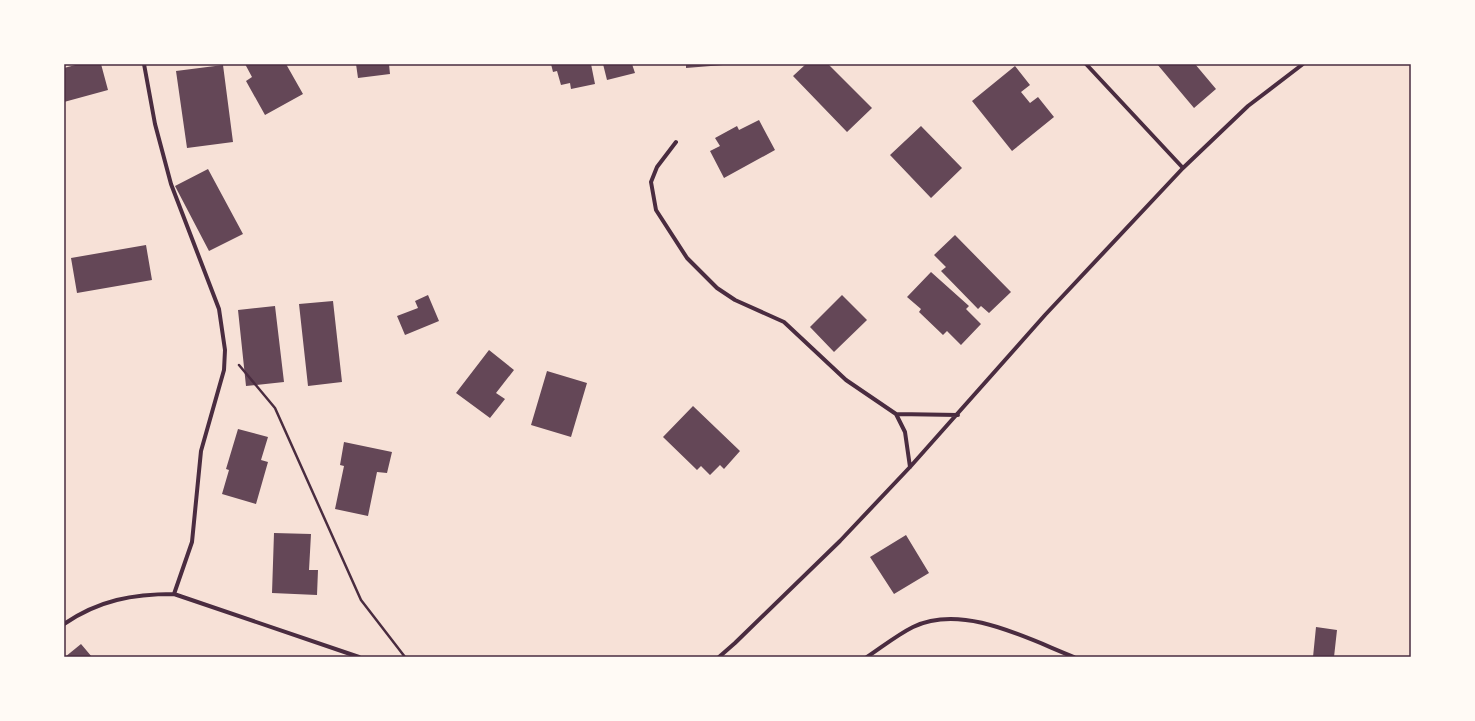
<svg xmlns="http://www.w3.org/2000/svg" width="1475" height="721" font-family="'DejaVu Sans',sans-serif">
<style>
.building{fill:#644757}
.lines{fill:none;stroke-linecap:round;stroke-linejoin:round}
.path{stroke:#4a2c40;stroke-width:2.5}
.minor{stroke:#4a2c40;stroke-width:4}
.neatline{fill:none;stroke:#4a2c40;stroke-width:1.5}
</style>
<rect width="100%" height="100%" fill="#f7e1d7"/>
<path class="building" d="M79 64H101L108 90 64 102V68Z
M245 64H286L303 94 265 115 246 81 252 77Z
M356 64H389L390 74 358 78Z
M551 64H591L595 84 571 89 570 83 561 85 557 71 553 72Z
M603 64H632L635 73 607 80Z
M686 64H723V65L686 68Z
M806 64H828L872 108 847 132 793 76Z
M1157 64H1195L1216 89 1194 108Z
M223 65 233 142 187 148 176 71Z
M1015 66 1030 85 1021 92 1030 103 1038 97 1054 117 1012 151 972 101Z
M759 120 775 150 724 178 710 151 720 146 715 138 737 126 739 130Z
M921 126 962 168 931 198 890 155Z
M208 169 243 234 209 251 175 186Z
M955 235 1011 292 989 313 981 306 978 309 941 271 946 267 934 255Z
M146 245 152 280 77 293 71 258Z
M931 272 969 306 966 309 981 324 961 345 947 331 943 335 919 312 921 309 907 297Z
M428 295 439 321 405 335 397 316 418 308 415 301Z
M842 295 867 320 834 352 810 327Z
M333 301 342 382 308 386 299 304Z
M275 306 284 382 246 386 238 310Z
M489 350 514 370 496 393 505 399 490 418 456 393Z
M547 371 587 383 571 437 531 425Z
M693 406 740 451 724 469 720 465 710 475 701 466 697 470 663 437Z
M238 429 268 437 261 460 268 462 256 504 222 494 229 470 226 469Z
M344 442 392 452 387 473 377 472 368 516 335 509 344 466 340 465Z
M274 533 311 534 309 570H318L317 595 272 593Z
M906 535 929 573 894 594 870 557Z
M1316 627 1337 630 1334 657H1313Z
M81 644 92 657H65Z"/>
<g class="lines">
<path class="path" d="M239 365 275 408 361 600 405 657"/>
<path class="minor" d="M144 64 155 124 171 184 219 309 225 350 224 370 201 451 192 542 174 594
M1086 64 1183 168
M676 142 657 167 651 182 656 210 687 258 717 288 735 300 784 322 846 380 896 414 905 432 910 467
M896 414 958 415
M64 624C99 600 133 594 174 594L359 657
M719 657 735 643 840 541 910 467 1045 315 1183 168 1248 106 1303 64
M867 657C882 647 897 635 913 627 963 603 1028 639 1074 657"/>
</g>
<rect width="1475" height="721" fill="none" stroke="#fffaf5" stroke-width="130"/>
<rect x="65" y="65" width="1345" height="591" class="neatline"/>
</svg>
